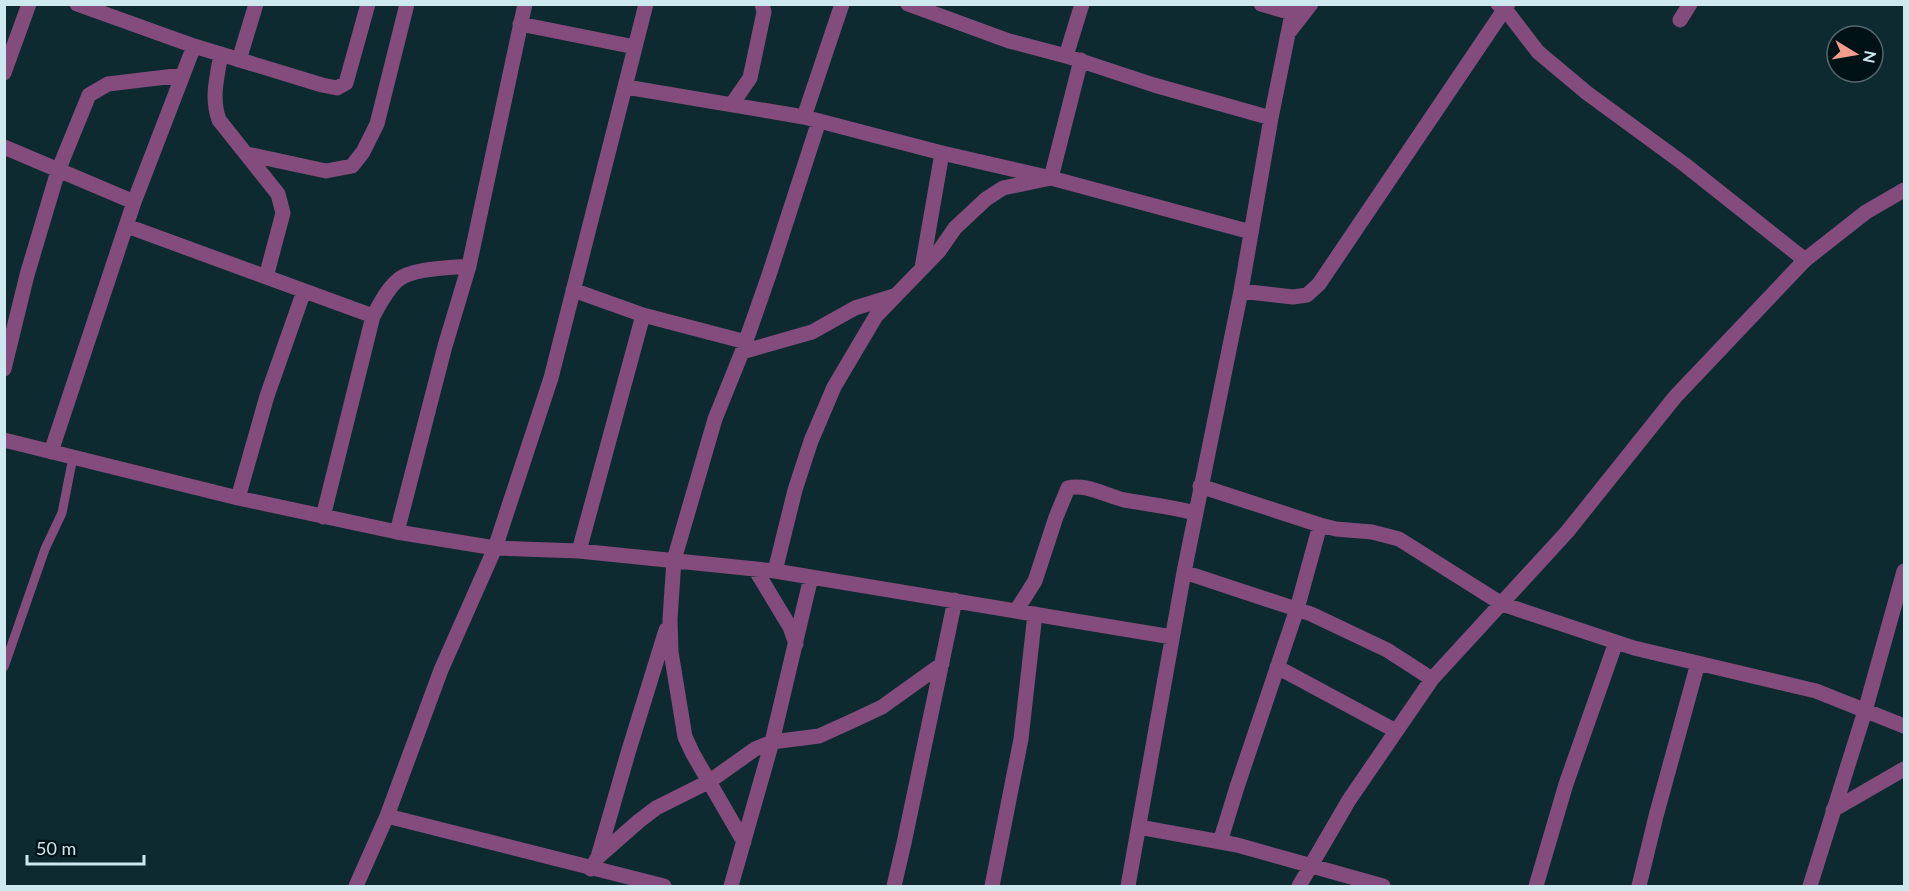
<svg xmlns="http://www.w3.org/2000/svg" width="1909" height="891" font-family="Lato,sans-serif">
<style>
.lines{fill:none;stroke-linecap:round;stroke-linejoin:round}
.lane{stroke:#844c7c;stroke-width:9}
.street{stroke:#844c7c;stroke-width:15}
</style>
<rect width="100%" height="100%" fill="#0c2a30"/>
<g class="lines">
<path class="lane" d="M4 667 45 549 62 513 73 457"/>
<path class="street" d="M77 4 194 46 322 85 337 88 346 83 368 4
M908 4 1009 41 1066 56 1154 85 1271 118
M1261 4 1292 13
M1498 4 1505 9 1538 52 1587 93 1684 164 1805 260
M1680 20 1690 4
M520 24 635 47
M1290 31 1311 4
M221 54C217 77 211 98 219 120L278 194 283 213 266 277
M1066 56 1082 4
M239 60 256 4
M4 73 29 4
M626 87 804 117 942 153 1051 178 1251 232
M732 104 750 78 764 12 762 4
M804 117 842 4
M4 147 134 202
M247 154 326 171 352 166 363 152 377 124 407 4
M127 226 373 316
M922 268 942 153
M573 290 643 315 746 342
M1241 291 1293 297 1307 295 1319 284 1508 4
M742 352 812 332 855 308 894 296
M4 369 27 275 58 171 89 95 108 84 183 75
M4 440 238 498 397 532 495 548 579 551 775 571 1172 637
M51 452 134 202 194 46
M1200 486 1320 525 1336 529 1372 532 1399 539 1502 604 1634 648 1816 691 1904 726
M238 498 267 396 304 291
M323 517 373 316C380 304 387 289 398 280 412 268 450 268 469 266
M397 532 445 346 469 266 525 4
M579 551 643 315
M755 569 790 627 796 644
M775 571 795 490 811 441 834 387 876 316 939 251 955 228 986 199 1003 188 1051 178 1081 60
M1184 572 1311 614 1387 650 1432 679
M1016 611 1035 581 1056 517 1068 488C1085 483 1107 496 1124 500 1148 504 1172 507 1195 513
M1277 667 1396 731
M1833 810 1904 769
M387 816 664 886
M1139 827 1237 845 1383 886
M744 842 693 754 685 737 671 652 670 619 674 560 715 419 742 352 769 275 819 121
M1220 842 1237 787 1297 609 1320 525
M598 857 628 753 666 630
M591 869 598 857 639 821 656 808 710 781 755 749 772 742 819 736 850 722 882 707 942 664
M356 886 387 816 441 670 495 548 551 378 646 4
M731 886 772 742 811 577
M894 886 904 843 955 600
M992 886 1021 739 1035 614
M1128 886 1184 572 1241 291 1271 118 1294 4
M1299 886 1349 800 1432 679 1567 532 1675 397 1805 260 1866 212 1904 190
M1536 886 1566 784 1616 642
M1639 886 1656 816 1698 663
M1810 886 1865 711 1904 571"/>
</g>
<rect width="1909" height="891" fill="none" stroke="#cde9ef" stroke-width="12"/>
<g transform="translate(1855 54) rotate(101)"><circle r="28" fill="#001216" stroke="#52686d" stroke-width="1.5"/>
<path d="M0-4.5L10 22L0 15L-10 22Z" fill="#f49d8c"/>
<text y="-9" font-size="16" font-weight="bold" text-anchor="middle" fill="#cde9ef">N</text>
</g>
<path d="M27 855v9h117v-9" fill="none" stroke="#cde9ef" stroke-width="3"/>
<text x="36" y="855" font-size="18" fill="#cde9ef" stroke="#001216" stroke-width="4.5" paint-order="stroke">50 m</text>
</svg>
